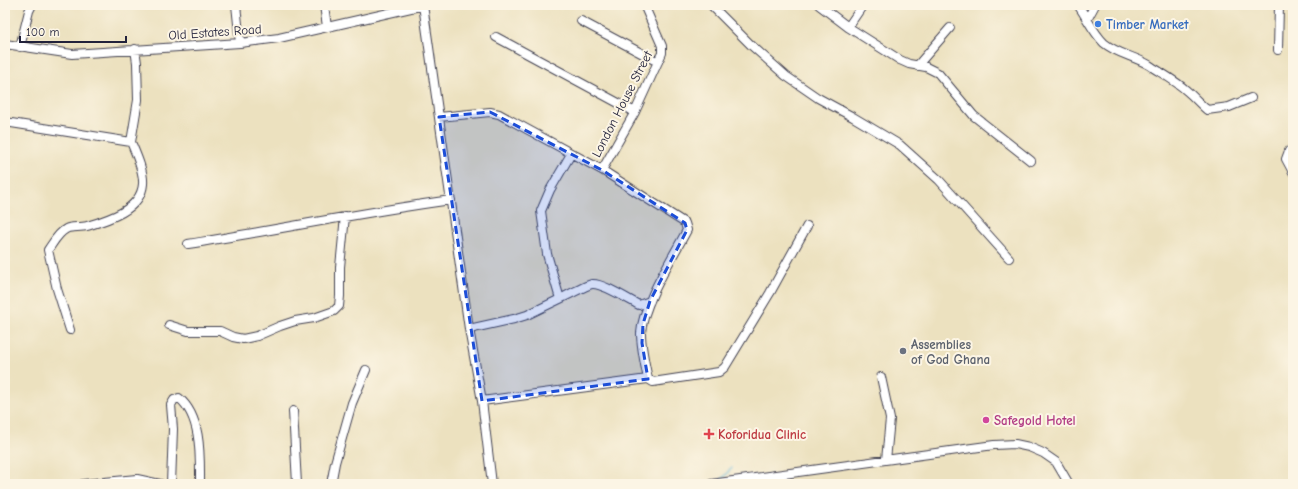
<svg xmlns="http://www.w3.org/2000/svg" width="1298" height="489" viewBox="0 0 1298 489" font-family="'Comic Neue',sans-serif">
	<rect width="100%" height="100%" fill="#fcf5e5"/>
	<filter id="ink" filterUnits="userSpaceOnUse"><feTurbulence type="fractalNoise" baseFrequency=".025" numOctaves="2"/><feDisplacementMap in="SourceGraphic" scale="8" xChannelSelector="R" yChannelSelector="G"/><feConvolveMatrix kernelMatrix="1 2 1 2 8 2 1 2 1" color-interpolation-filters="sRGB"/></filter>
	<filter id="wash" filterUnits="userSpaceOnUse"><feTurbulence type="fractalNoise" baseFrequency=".012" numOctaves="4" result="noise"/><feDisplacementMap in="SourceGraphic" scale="16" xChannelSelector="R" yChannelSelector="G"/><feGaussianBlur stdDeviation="0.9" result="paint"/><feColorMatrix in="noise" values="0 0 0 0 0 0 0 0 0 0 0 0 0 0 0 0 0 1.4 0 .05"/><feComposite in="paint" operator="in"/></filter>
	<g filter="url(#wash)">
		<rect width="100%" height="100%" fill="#ece1bf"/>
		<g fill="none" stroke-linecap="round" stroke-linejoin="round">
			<path stroke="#51b0d0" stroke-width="2" d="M722,479L732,468"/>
		</g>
	</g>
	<g filter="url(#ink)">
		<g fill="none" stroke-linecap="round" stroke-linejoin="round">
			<defs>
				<path id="minor" d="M236,5L240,43
					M324,5L327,27
					M423,5L469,329L482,401L492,484
					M711,5L751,45L786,76L818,98L853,117L900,145L939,180L1009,258
					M819,5L848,27L900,60L909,64L926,67L938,73L974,116L1031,161
					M1078,5C1087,18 1093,32 1104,43C1117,54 1134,56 1149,65C1161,73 1176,81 1187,91C1194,97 1200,104 1207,110L1229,107L1251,98
					M1088,18L1095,5
					M581,21L658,62
					M848,27L863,5
					M496,37L635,112
					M5,44L72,54L240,43L279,38L424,5
					M20,47L29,11L32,5
					M1278,50L1279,5
					M917,66L950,28
					M439,117L490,112L499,114L602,170L685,223L687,230C673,257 643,303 641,333C641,348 645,364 648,379L653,382L719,372L725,367L770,293L807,226
					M5,122L131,142L138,100L137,63L135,49
					M1293,150L1289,151L1286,159L1293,172
					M571,154L550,190L541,211L547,254L560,299C566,296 587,285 592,284C603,283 629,300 639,305L650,301
					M602,170L635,112L662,53V46L644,5
					M188,244C276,230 363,212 451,200
					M169,325L188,331H220L233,337L243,339L257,336L280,326L295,321L314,318L334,311L339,306L340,296V267L345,216
					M469,329L514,319L527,315L560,299
					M70,330L57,289L48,250C53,243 58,233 66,229C71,226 80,228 87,226C107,220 141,210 143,184C144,171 136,154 131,142
					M881,377L890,419L886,460
					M482,401L648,379
					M293,411L297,484
					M83,484L137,479L160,484
					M171,484L173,429L171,405L174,400L179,398C202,417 200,457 200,484
					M331,484L335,463L352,403L366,370
					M711,484L994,445L1015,444L1029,447L1043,453L1056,462L1069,484"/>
			</defs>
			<use href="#minor" stroke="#403f4f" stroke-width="10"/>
			<use href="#minor" stroke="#fff" stroke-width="8"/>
		</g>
	</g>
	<path fill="#1d4ed8" fill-opacity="0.2" stroke="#1d4ed8" stroke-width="3" stroke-dasharray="8 5" stroke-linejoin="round" d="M490,112L602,170L685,223L687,230L650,301L643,324L642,343L648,379L482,401L439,117Z"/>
	<circle fill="#3f7fe0" stroke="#fcf5e5" stroke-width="1.5" cx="1098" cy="24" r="4"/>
	<circle fill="#6b7280" stroke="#fcf5e5" stroke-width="1.5" cx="903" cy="351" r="4"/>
	<circle fill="#d1479c" stroke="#fcf5e5" stroke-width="1.5" cx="986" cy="420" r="4"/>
	<path fill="#e0444e" stroke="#fcf5e5" stroke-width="1.5" d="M707 428h4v4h4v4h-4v4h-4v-4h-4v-4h4z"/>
	<g text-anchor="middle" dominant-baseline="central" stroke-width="4" stroke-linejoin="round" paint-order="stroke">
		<g font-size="13" font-weight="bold" fill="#366cbe" stroke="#fcf5e5" text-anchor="start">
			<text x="1106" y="24">Timber Market</text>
		</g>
		<g font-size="13" fill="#22223b" stroke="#fcf5e5">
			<text transform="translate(215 32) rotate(-4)">Old Estates Road</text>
			<text transform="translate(622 104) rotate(-63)">London House Street</text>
		</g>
		<g font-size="13" font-weight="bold" fill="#5b616d" stroke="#fcf5e5" text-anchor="start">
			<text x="911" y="344">Assemblies<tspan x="911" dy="15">of God Ghana</tspan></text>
		</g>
		<g font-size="13" font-weight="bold" fill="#b23c85" stroke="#fcf5e5" text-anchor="start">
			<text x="994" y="420">Safegold Hotel</text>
		</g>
		<g font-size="13" font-weight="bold" fill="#be3a42" stroke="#fcf5e5" text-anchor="start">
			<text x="718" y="434">Koforidua Clinic</text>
		</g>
	</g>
	<rect width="1298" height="489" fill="none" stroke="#fcf5e5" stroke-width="20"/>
	<path d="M20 36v6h106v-6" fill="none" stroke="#22223b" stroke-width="2"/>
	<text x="26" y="36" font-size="12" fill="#22223b" stroke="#fcf5e5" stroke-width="3" paint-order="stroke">100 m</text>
</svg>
